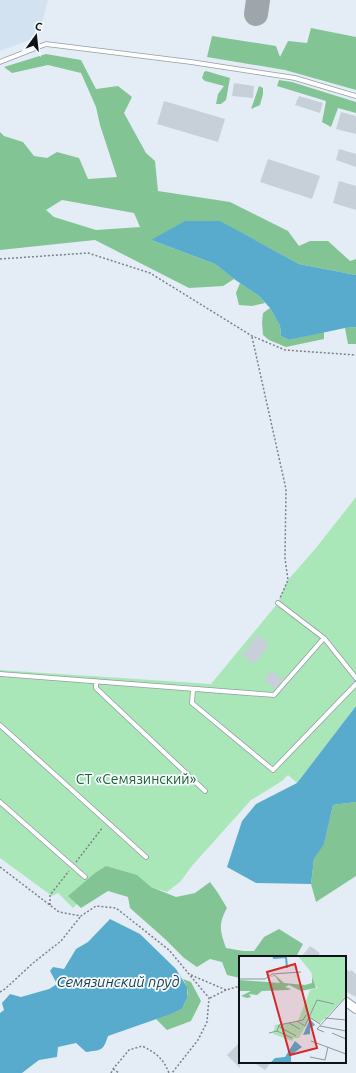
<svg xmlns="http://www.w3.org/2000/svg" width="356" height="1073" viewBox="0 0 356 1073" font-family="Ubuntu,sans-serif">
	<rect width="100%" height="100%" fill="#e4edf6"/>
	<path fill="#d3e2f1" d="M0,0H48L38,37L0,51Z"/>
	<path fill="#a9e7b9" d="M356,497V706L297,783L288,775L282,781L251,800L191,867L181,881L167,892L106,874L73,908L58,893L52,896L0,858V670L211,684L277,604L288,580L316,548Z"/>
	<path fill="#83c495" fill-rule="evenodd" d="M311,28L356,37V90L285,70L207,57L212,36L276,46L280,57L288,41L307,43Z
		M46,54L81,60L96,89L118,86L132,97L124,113L146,153L155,161L158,191L230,202L288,231L299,246L310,241H328L350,261L356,259V275L299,264L219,221L151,240L215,264L234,279L223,286L189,288L95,240L0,250V132L4,136L23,142L34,156L47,158L57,152L79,158L88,179L117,177L100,125L96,107L81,73L48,65L12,73L4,67ZM62,200L134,213L140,227L96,230L54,217L46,210Z
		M206,71L230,78L226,100L221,104H216L218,94L224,86L205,81L202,78L204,72Z
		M279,80L292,82L356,102V113L338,108L331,127L322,122L326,101L277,86Z
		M259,86L263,88V94L260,105L251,109Z
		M240,283L259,296L265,303L252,306L239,305L236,293Z
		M270,308L280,326L281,336L289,340L324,332V339L286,347L269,340L263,335L262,323L263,313Z
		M356,327V344H348L345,328Z
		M356,802V876L316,902L311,884L314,859L324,843L333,805Z
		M106,866L137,875L151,887L176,897L195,893L210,882L218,893L227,908C218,924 220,931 226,948L243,951H254L264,937L279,929L303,944L296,957H240V978L227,975L222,962L210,959L197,967L184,958L165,939L130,908L128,897L108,891L81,908L68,896L95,873Z
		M183,979L191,982L201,1001L191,1021L167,1030L156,1019L182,1009C188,997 190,991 183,979Z"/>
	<path fill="#59abcd" d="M185,221H220L299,264L356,275V327L345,328L289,340L281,336L280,326L270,308L259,296L234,279L215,264L151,240Z
		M356,706V802L333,805L324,844L314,859L311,884L256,883L227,867L242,821L256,804L297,783Z
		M110,919L140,934L176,969L187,987V998L182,1009L168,1015L108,1036C103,1051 102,1050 86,1052L76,1043L58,1047L57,1057L39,1060L22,1073H0V1013L4,1010L2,1003L10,994L21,997L49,989L57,984L50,971L53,967L64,969L76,949L88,942Z"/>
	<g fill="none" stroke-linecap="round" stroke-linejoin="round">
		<path stroke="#9ea6ac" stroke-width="24" d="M256,14L258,0"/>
	</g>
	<path fill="#c7d0d9" d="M234,83L254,86L253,98L232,96Z
		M299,96L323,103L320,113L295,105Z
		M164,101L225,119L218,142L157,124Z
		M341,112L356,116V134L336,129Z
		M339,149L356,154V167L336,160Z
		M268,159L320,176L312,199L260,182Z
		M339,181L356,186V210L333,203Z
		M257,635L269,644L255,664L242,655Z
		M271,671L283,679L275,689L264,681Z
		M310,946L320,953L317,957H301Z
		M345,968L350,972L351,970L356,974V997L345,991Z
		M240,1042V1068L227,1055Z
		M253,1062H271L265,1070Z"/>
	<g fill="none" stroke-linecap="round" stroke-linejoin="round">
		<defs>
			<path id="service" d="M0,62L46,44L191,62L295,78L356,96
				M278,603L316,632L324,638L356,678
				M0,674L274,695L324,638
				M96,681V688L205,791
				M193,689L192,703L273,770L356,684
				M0,725L146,857
				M0,802L85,877"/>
			<path id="minor" d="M345,1001L356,1009"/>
		</defs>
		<use href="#service" stroke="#949ca5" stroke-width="5.5"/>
		<use href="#minor" stroke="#949ca5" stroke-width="10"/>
		<path stroke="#7a8086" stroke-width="1.5" stroke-dasharray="2 2" stroke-linecap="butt" d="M0,259L88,253L150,273L252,336L285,350L356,355
			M252,337L286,489L285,559L288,580L280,598
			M76,862L103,827
			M0,867L59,912L81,916L96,906L116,908L169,950L209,998L207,1022L198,1040L172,1073
			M50,905V895L69,871
			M191,975L226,990L240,986
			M0,992L5,989L33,963L61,941L81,916
			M210,998L226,990
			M113,1069L119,1073
			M111,1073L113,1069L129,1050L142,1046C156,1053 163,1058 169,1073"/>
		<use href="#service" stroke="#fff" stroke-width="4"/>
		<use href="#minor" stroke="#fff" stroke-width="8"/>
	</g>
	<g text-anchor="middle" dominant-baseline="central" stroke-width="3.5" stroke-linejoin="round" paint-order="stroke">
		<g font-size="14" fill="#1d6338" stroke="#f6fafd">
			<text x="136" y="779">СТ «Семязинский»</text>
		</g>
		<g font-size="15" font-style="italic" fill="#193e4d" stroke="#f6fafd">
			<text x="118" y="981">Семязинский пруд</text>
		</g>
	</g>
	<g transform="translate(239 956)">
		<rect width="107" height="107" fill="#e4edf6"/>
		<path d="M59,0H107V41L81,67L71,62L60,82H55L53,85L34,78L36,69L59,65L71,34L79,32L76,29L72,16Z" fill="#a9e7b9"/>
		<path d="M36,19L45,27L66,29L73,27V20L77,32L62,35L50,29L46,31L52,33L49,34L23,35L18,39L10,38L12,41L8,42L2,40L12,35H0V24L41,27L36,20L30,21Z" fill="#83c495"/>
		<path d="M71,63L76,69L71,72V78L64,79ZM56,85L63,91L52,99V107H31L36,102L46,101Z" fill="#59abcd"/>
		<path fill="none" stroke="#59abcd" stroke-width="2" d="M34,0L35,2L47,1L48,12"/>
		<path fill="none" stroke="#8f969c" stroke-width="1" d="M0,23H26L33,18L62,16M70,61L81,68M86,62L107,64M58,65L66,70L78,44L95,48M50,67L61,73M39,70L57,80M81,70L107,75M38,75L53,82M85,76L78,73L107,41M30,77L38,75L40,69L64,64L67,59M93,77L107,83M72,85L107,98M71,101L86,104L89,91"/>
		<path fill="#d62828" fill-opacity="0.15" stroke="#d62828" stroke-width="2" d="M56,8L78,92L51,99L28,16Z"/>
		<rect width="107" height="107" fill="none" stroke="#101316" stroke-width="2"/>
	</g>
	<g transform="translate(36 36) rotate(15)" stroke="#f6fafd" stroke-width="3" paint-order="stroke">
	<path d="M0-3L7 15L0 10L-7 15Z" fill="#101316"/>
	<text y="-6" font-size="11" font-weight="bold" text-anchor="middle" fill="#101316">С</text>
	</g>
</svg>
